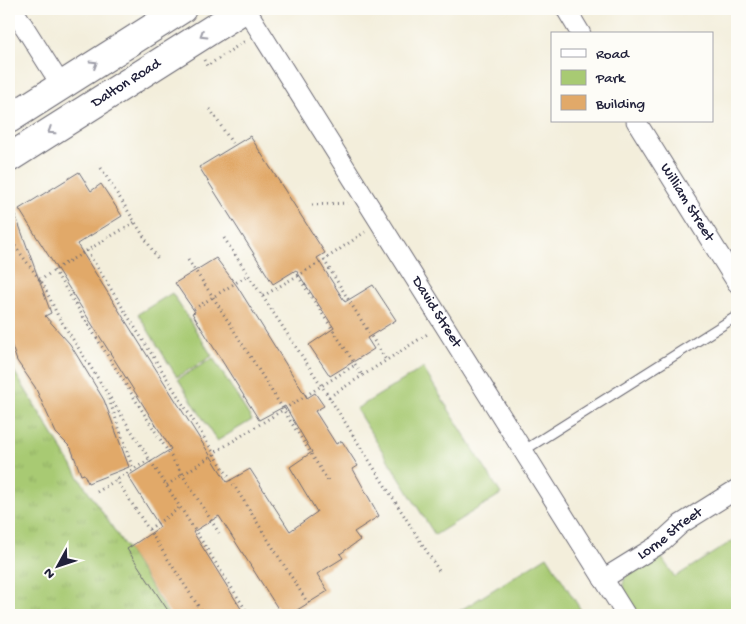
<svg xmlns="http://www.w3.org/2000/svg" width="746" height="624" viewBox="0 0 746 624" font-family="'Gochi Hand',sans-serif">
	<defs>
		<pattern id="grass-tufts" width="24" height="20" patternUnits="userSpaceOnUse" patternTransform="scale(1.25)"><rect width="24" height="20" fill="#a8ca73"/><path d="M3 7l-1-3M5 7V3M7 7l1-3M15 17l-1-3M17 17v-4M19 17l1-3" fill="none" stroke="#90ad64"/></pattern>
	</defs>
	<rect width="100%" height="100%" fill="#fdfcf7"/>
	<filter id="ink" filterUnits="userSpaceOnUse"><feTurbulence type="fractalNoise" baseFrequency=".02" numOctaves="2"/><feDisplacementMap in="SourceGraphic" scale="10" xChannelSelector="R" yChannelSelector="G"/><feConvolveMatrix kernelMatrix="1 2 1 2 8 2 1 2 1" color-interpolation-filters="sRGB"/></filter>
	<filter id="wash" filterUnits="userSpaceOnUse"><feTurbulence type="fractalNoise" baseFrequency=".0096" numOctaves="4" result="noise"/><feDisplacementMap in="SourceGraphic" scale="20" xChannelSelector="R" yChannelSelector="G"/><feGaussianBlur stdDeviation="1.12" result="paint"/><feColorMatrix in="noise" values="0 0 0 0 0 0 0 0 0 0 0 0 0 0 0 0 0 1.4 0 .05"/><feComposite in="paint" operator="in"/></filter>
	<g filter="url(#wash)">
		<rect width="100%" height="100%" fill="#f3eedb"/>
		<path fill="url(#grass-tufts)" stroke="#657657" d="M9,363L80,479L127,549L169,615H9Z"/>
		<path fill="#a8ca73" stroke="#657657" d="M172,293L212,356L177,377L138,314Z
			M213,358L252,420L217,441L178,379Z
			M423,368L501,494L435,535L356,409Z
			M737,538V615H636C611,575 625,575 659,554L675,577Z
			M547,556L584,615H453Z"/>
		<g id="blocks">
			<path fill="#e1a969" d="M250,136L325,253L317,258L345,302L373,285L396,320L367,338L374,349L330,376L309,345L334,328L296,270L273,284L199,167Z
				M79,172L91,191L101,184L122,216L77,244L227,482L250,469L290,531L317,512L290,467L312,452L285,406L259,420L192,313L195,312L175,283L216,258L237,286L307,398L315,393L324,406L315,411L336,444L342,441L358,466L353,469L379,516L354,532L360,540L340,554L343,558L317,574L328,591L289,615H282L219,516L193,532L245,615H171L127,549L160,527L128,476L171,449L19,209Z
				M10,200L51,313L45,316L70,344L104,400L129,467L88,483L84,474L81,475L71,448L56,433L35,387L17,361L9,338V201Z"/>
		</g>
	</g>
	<g filter="url(#ink)">
		<use href="#blocks" fill-opacity="0" stroke="#6b6973" stroke-width="1"/>
		<g fill="none" stroke-linecap="round" stroke-linejoin="round">
			<defs>
				<path id="service" d="M523,451L737,316"/>
				<g id="minor">
					<path d="M13,9L61,85"/>
					<path id="s1" d="M246,9L626,615"/>
					<path d="M566,9L581,34"/>
					<path id="s2" d="M636,121L737,283"/>
					<path id="s3" d="M603,579L658,545L681,524L737,489"/>
				</g>
				<g id="primary">
					<path d="M9,119L182,9"/>
					<path id="s4" d="M9,158L244,9"/>
				</g>
			</defs>
			<use href="#service" stroke="#6b6973" stroke-width="11"/>
			<use href="#minor" stroke="#6b6973" stroke-width="21"/>
			<use href="#primary" stroke="#6b6973" stroke-width="30"/>
			<path stroke="#6b6973" stroke-width="3" stroke-dasharray="1 4" stroke-linecap="butt" d="M204,60L207,66L245,41
				M210,109L232,143
				M101,168L158,259
				M312,205L347,203
				M9,238L43,284L58,316L249,615
				M224,238L329,397L441,574
				M87,251L309,605
				M188,260L213,297L328,481
				M324,260L386,360
				M54,270L219,533
				M298,276L362,375
				M40,281L54,270L135,222
				M263,296L324,260L365,232
				M194,309L248,275
				M329,397L429,333
				M109,399L133,469
				M116,479L204,615
				M167,485L214,454L217,451L355,365
				M97,492L150,459
				M149,529L181,507"/>
			<use href="#service" stroke="#fff" stroke-width="9"/>
			<use href="#minor" stroke="#fff" stroke-width="19"/>
			<use href="#primary" stroke="#fff" stroke-width="28"/>
		</g>
		<defs><path id="oneway-chevron" d="M-2-3.5L2.5 0L-2 3.5" fill="none" stroke-width="1.6" stroke-linecap="round" stroke-linejoin="round" transform="scale(1.25)"/></defs>
		<g stroke="#9c9ca7">
			<use href="#oneway-chevron" transform="translate(203 35) rotate(148)"/>
			<use href="#oneway-chevron" transform="translate(94 64) rotate(-32)"/>
			<use href="#oneway-chevron" transform="translate(51 131) rotate(147)"/>
		</g>
	</g>
	<g text-anchor="middle" dominant-baseline="central" stroke-width="4" stroke-linejoin="round" paint-order="stroke">
		<g font-size="15" fill="#22223b" stroke="#fdfcf7">
			<text stroke="none"><textPath href="#s4" startOffset="139">Dalton Road</textPath></text>
			<text stroke="none"><textPath href="#s2" startOffset="96">William Street</textPath></text>
			<text stroke="none"><textPath href="#s1" startOffset="358">David Street</textPath></text>
			<text stroke="none"><textPath href="#s3" startOffset="81">Lorne Street</textPath></text>
		</g>
	</g>
	<rect width="746" height="624" fill="none" stroke="#fdfcf7" stroke-width="30"/>
	<rect x="551" y="32" width="162" height="90" fill="#fdfcf7" stroke="#a5a5ac"/>
	<rect x="561" y="49" width="25" height="8" fill="#ffffff" stroke="#a5a5ac"/>
	<text x="596" y="58" font-size="15" fill="#22223b">Road</text>
	<rect x="561" y="70" width="25" height="15" fill="#a8ca73" stroke="#a5a5ac"/>
	<text x="596" y="82" font-size="15" fill="#22223b">Park</text>
	<rect x="561" y="95" width="25" height="15" fill="#e1a969" stroke="#a5a5ac"/>
	<text x="596" y="108" font-size="15" fill="#22223b">Building</text>
	<g transform="translate(58 566) rotate(230)" stroke="#fdfcf7" stroke-width="4" paint-order="stroke">
	<path d="M0-4L9 19L0 12L-9 19Z" fill="#22223b"/>
	<text y="-8" font-size="14" font-weight="bold" text-anchor="middle" fill="#22223b">N</text>
	</g>
</svg>
